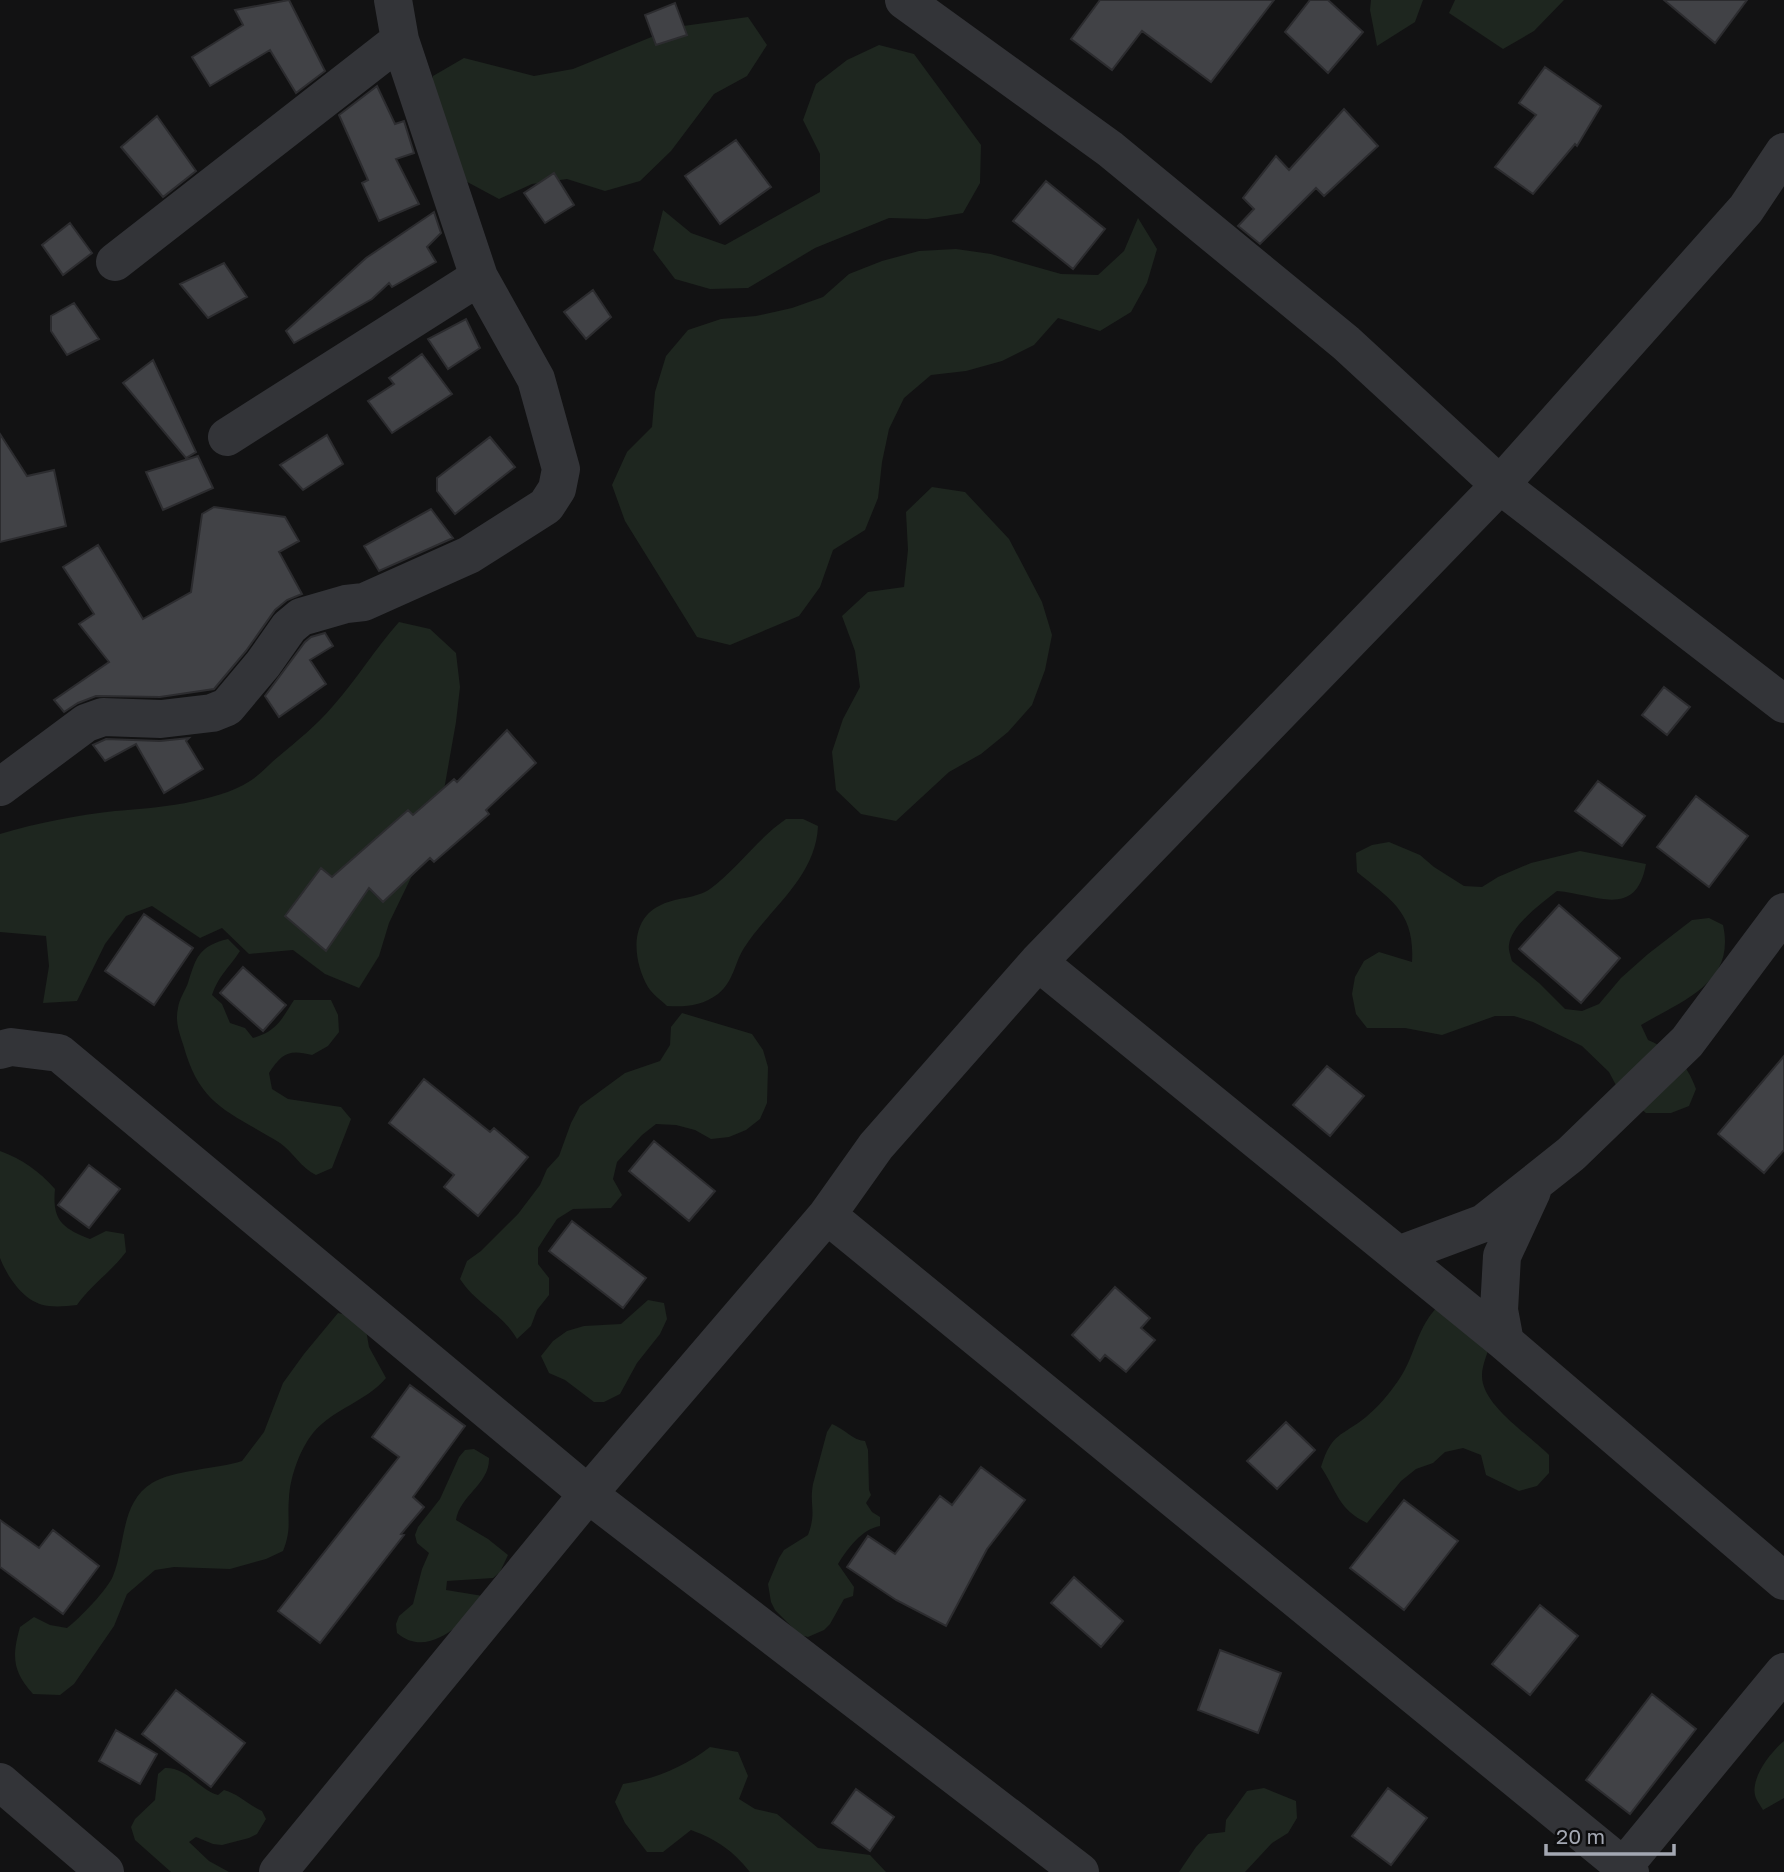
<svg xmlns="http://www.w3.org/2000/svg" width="1784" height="1872" viewBox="0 0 1784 1872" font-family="'Golos Text',sans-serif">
	<rect width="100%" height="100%" fill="#121213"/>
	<path fill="#1e261f" d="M1371,0H1423L1415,22L1377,46L1370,10Z
		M1455,0H1564L1534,31L1503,49L1449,13Z
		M748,17L767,45L747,76L714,94L671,151L640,181L605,191L567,179L532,184L499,199L458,177L427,111L433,76L464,58L534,76L573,69L676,27Z
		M879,45L914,54L981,145L980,183L963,213L927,219L889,218L815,248L748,288L710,289L675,279L653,250L663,210L691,233L725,245L820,192V154L803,120L816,84L847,60Z
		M1138,218L1157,249L1147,283L1131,312L1100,331L1058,318L1034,345L1002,361L966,371L931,375L904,398L889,429L882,462L878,498L865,530L833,550L820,587L799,616L730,645L697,637L625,521L612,485L627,452L652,427L655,392L666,356L688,330L721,319L756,316L792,308L823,297L849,274L882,261L919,251L956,249L991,254L1061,274L1098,275L1124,251Z
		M932,487L965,492L1009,539L1042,602L1052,635L1045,670L1032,705L1008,732L981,754L949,772L896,821L861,814L836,790L832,752L843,719L860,687L855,651L842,616L868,592L904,587L908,550L906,512Z
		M399,622L430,629L456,653L460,687L456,722L444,790L420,859L389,923L379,956L359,988L325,974L293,950L249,954L222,928L200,938L152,906L126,916L105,944L77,1001L43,1003L49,966L46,936L0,932V834C37,823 77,815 115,811C154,808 216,803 250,781C260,775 269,764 278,757C297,741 317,725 333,706C357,679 375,649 399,622Z
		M786,819H803L818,826C816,877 770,908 744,948C734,964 734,981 718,994C702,1006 686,1007 667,1006C661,1000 652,994 648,987C633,961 629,921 659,906C675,897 696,899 710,889C738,868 757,839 786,819Z
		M1389,842L1420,855L1434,867L1464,886L1482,887L1498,877L1531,863L1580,851L1646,864C1636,920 1596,894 1557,891C1543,902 1511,925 1509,945C1508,949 1511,957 1512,961L1539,983L1565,1009L1582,1011L1599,1004L1621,978L1648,954L1692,920L1709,918L1723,925C1736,983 1683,1000 1641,1025L1648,1040C1673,1051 1687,1063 1696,1089L1689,1106L1671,1113H1646L1618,1089L1609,1072L1582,1046L1533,1022L1514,1016H1495L1442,1035L1405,1028H1367L1356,1014L1352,994L1355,977L1364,961L1379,952L1412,962C1415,912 1391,900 1357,872L1356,853L1372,845Z
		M228,939L240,951C229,968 219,975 212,995L222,1004L230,1023L245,1028L253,1038C277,1031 281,1020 294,1000H331L338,1015L339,1032L328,1046L312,1055C289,1049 282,1053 269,1073L272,1089L288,1099L341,1107L351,1119L332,1168L316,1175C301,1168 293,1152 280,1143C229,1111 200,1107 183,1044C179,1032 175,1021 178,1008C179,999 185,991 188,983C196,957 199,946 228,939Z
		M682,1013L752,1034L763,1050L768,1067L767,1103L760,1119L746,1130L729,1137L711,1139L695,1130L676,1125L656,1124L642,1135L617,1162L613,1179L622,1195L611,1208L573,1209L557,1219L547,1234L538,1248V1264L549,1278V1295L537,1310L531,1326L517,1339C503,1314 476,1304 460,1279L467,1261L481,1251L518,1214L540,1185L547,1169L559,1156L571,1123L580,1106L625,1073L660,1061L670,1045L671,1027Z
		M0,1151C22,1159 39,1171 55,1189C52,1220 62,1228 90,1239L106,1231L124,1234L126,1252C111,1272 91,1285 77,1305C68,1306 58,1307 49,1306C25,1304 8,1278 0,1258Z
		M648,1300L664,1303L667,1319L660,1334L637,1363L620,1394L604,1402H594L565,1380L549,1373L541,1356L553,1341L567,1331L584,1326L621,1324Z
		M1442,1302L1490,1343C1488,1353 1482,1365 1482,1375C1481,1405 1530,1435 1549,1455V1473L1537,1486L1519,1491L1486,1475L1481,1455L1463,1448L1445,1452L1433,1463L1416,1469L1401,1481L1367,1523C1338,1509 1338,1493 1321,1467C1332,1432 1341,1437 1366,1417C1378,1407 1389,1394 1398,1381C1418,1352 1414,1329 1442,1302Z
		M338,1313L355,1317L366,1330L369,1347L386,1378C366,1402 334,1408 313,1433C300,1449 290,1477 289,1498C287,1520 292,1529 283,1551L266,1559L230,1569L174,1567L155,1570L127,1594L114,1626L74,1684L60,1695L33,1694C12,1671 12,1656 20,1627L34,1617L50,1625L67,1628C79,1619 108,1589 113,1576C126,1544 120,1503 152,1483C173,1470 217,1469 242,1461L264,1432L283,1383L304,1354Z
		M832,1424C845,1429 852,1440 865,1441L868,1450L869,1490L871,1495L866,1503L872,1512L880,1517V1526C862,1529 847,1549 838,1564L854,1587L853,1596L844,1599L830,1624L824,1630L808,1637L800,1635L775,1610L771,1602L768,1584L779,1558L784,1550L808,1535C817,1511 809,1506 813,1484L827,1432Z
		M474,1449L489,1458C490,1484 460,1495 456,1520L488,1539L508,1555L500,1572L493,1578L447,1581L446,1590L489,1597C465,1619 430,1661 397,1633L396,1624L399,1616L413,1604L422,1569L429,1553L417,1543L415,1535L418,1527L440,1499L459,1457L465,1450Z
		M1784,1741V1798L1763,1810C1761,1806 1756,1800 1755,1795C1751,1777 1771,1752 1784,1741Z
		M710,1747L738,1752L748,1776L739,1799L755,1809L777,1814L818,1848L870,1855L886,1872H750C733,1851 718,1840 691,1830L663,1852H647L625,1823L615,1802L623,1784C655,1779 684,1767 710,1747Z
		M165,1768C187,1767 198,1789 218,1795L224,1790C239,1794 248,1805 262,1811L266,1819L257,1834L249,1838L222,1845L213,1844L196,1837L189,1842L209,1861L229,1872H171L135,1840L131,1827L135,1819L155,1800L158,1774Z
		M1264,1788L1296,1801L1297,1818L1288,1833L1272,1843L1245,1872H1179L1196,1847L1208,1834L1225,1832L1226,1820L1247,1791Z"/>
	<path fill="#414246" stroke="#2c2c2f" stroke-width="2" d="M289,0L325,71L296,93L270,50L210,86L192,57L243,25L235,10Z
		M1100,0H1274L1211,82L1142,31L1112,70L1071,39Z
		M1310,0H1328L1363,32L1328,73L1285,32Z
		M1664,0H1747L1715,43Z
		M675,3L687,35L656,45L645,15Z
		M1545,67L1601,106L1577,146L1575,144L1533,194L1495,167L1536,115L1519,103Z
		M377,86L395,124L404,121L414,153L396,159L419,204L379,221L362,183L368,180L339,115Z
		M1344,109L1378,146L1324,196L1316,188L1260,244L1238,226L1254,209L1243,198L1276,156L1289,170Z
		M157,116L196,171L163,197L121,147Z
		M736,140L771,187L720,224L685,176Z
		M554,173L574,205L545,223L524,193Z
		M1046,181L1105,229L1073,269L1013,221Z
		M434,212L441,233L427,247L436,262L392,287L389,283L372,299L294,343L286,331L366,258Z
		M70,223L92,253L63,275L42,245Z
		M224,263L247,297L208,318L180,284Z
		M593,290L611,317L586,339L564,312Z
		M74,303L99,339L67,355L51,331V316Z
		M466,319L480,348L448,369L428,339Z
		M422,354L452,394L392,433L368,401L394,384L389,378Z
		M153,360L196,452L186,458L123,383Z
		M0,434L27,476L54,470L66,526L0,542Z
		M327,435L343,464L303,490L280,465Z
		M490,437L515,467L455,514L437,491V478Z
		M198,456L213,488L163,510L146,472Z
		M214,507L285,517L299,541L279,552L302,594L287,600L275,610L246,651L214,689L160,697L96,696L78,703L64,712L54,700L109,662L79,624L94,614L63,567L98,545L143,619L191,592L202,514Z
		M431,509L453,538L379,571L364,546Z
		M325,633L333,646L310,660L326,684L279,717L265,696L305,642L311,637Z
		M1664,687L1690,707L1667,735L1642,715Z
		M507,730L536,763L486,810L489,814L434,862L430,858L383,902L369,888L326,951L285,916L321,868L332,877L408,810L413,815L454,779L457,782Z
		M189,738L186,741L203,769L164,793L136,744L105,761L93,745L106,739L160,741Z
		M1598,781L1645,816L1622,846L1575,811Z
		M1696,796L1748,836L1709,887L1657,847Z
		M1559,905L1620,958L1581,1003L1519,949Z
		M144,914L193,948L154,1005L105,971Z
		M243,967L286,1005L263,1031L220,993Z
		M1784,1056V1150L1764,1173L1718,1134Z
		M1327,1066L1364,1096L1330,1136L1293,1105Z
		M424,1079L490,1132L494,1128L528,1157L478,1216L444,1187L454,1175L389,1123Z
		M654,1141L715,1191L689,1221L629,1171Z
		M89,1165L120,1189L89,1228L58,1205Z
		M572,1221L646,1278L623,1308L549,1251Z
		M1115,1287L1150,1318L1141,1328L1155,1340L1126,1372L1105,1355L1100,1361L1072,1335Z
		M410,1385L465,1426L413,1497L424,1507L401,1534L404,1535L320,1643L278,1611L399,1457L372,1437Z
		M1286,1422L1315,1450L1277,1489L1247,1461Z
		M981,1467L1025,1500L987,1549L946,1626L896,1600L847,1567L868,1536L895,1554L940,1496L952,1505Z
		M1404,1500L1458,1541L1404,1610L1350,1568Z
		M0,1520L39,1548L53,1530L99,1566L63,1614L0,1567Z
		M1074,1577L1123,1621L1101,1647L1051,1603Z
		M1540,1605L1578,1636L1530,1695L1492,1664Z
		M1220,1650L1281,1673L1258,1733L1198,1710Z
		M176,1690L245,1743L211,1787L142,1734Z
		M1652,1694L1696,1729L1630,1814L1586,1780Z
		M116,1730L157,1754L140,1784L99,1761Z
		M1388,1788L1427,1818L1391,1865L1352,1836Z
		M856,1789L894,1817L870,1851L832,1823Z"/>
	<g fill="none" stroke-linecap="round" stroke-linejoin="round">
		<path stroke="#333438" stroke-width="38" d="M904,0L1110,149L1346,343L1500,485L1784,704
			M115,262L400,40
			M227,437L479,277
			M0,787L86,723L103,717L161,719L212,713L227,707L263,664L289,627L301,617L346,604L364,602L469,555L546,506L557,489L561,469L536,379L479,277L400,40L393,0
			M1038,962L1505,1342L1784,1581
			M0,1050L11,1047L59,1053L588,1494L1080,1872
			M827,1215L1630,1872
			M1398,1255L1484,1223L1571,1154L1687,1042L1784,912
			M1505,1342L1499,1310L1502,1256L1532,1191
			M0,1782L105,1872
			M278,1872L588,1494L827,1215L876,1146L1038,962L1500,485L1746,209L1784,152
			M1619,1872L1784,1672"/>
	</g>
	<path d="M1546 1844v10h128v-10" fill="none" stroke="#a4a8b3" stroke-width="3.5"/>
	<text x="1556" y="1844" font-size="21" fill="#a4a8b3" stroke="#0d0d0e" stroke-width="5" paint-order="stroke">20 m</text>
</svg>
